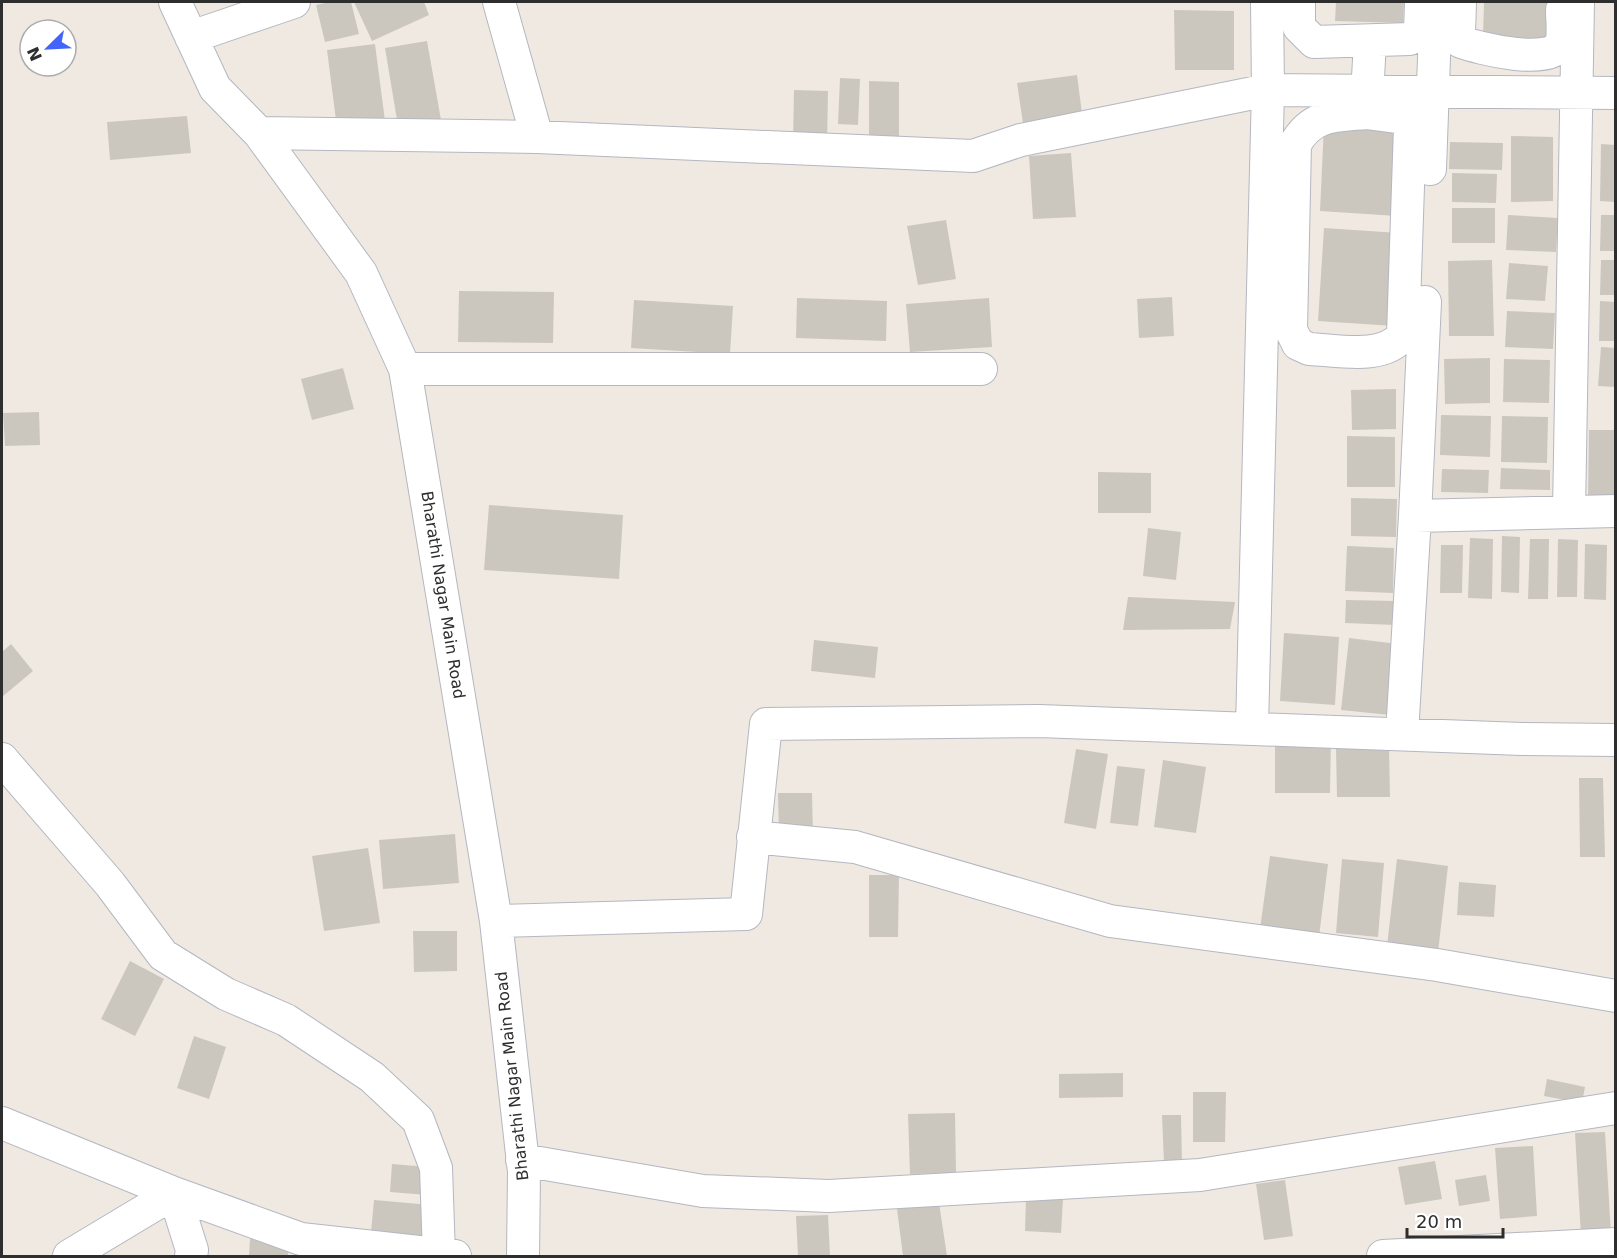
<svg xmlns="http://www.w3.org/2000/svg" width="1617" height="1258" viewBox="0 0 1617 1258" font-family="'DejaVu Sans',sans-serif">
	<rect width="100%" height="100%" fill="#efe9e1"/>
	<path fill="#cbc7bf" d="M330,2H351L359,34L325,42L316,5Z
		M354,2H424L429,15L372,41Z
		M1336,2H1404L1403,23L1335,21Z
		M1484,2H1554L1553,39L1483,37Z
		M1174,10L1234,11V70H1175Z
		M427,41L441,120L398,126L385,48Z
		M375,44L385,121L337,128L327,50Z
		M1077,75L1083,121L1024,130L1017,83Z
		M840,78L860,79L858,125L838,124Z
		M869,81L899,82V146H869Z
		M794,90L828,91L827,146L793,144Z
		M187,116L191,153L110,160L107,122Z
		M1324,125L1400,129L1397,216L1320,211Z
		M1511,136L1553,137V201L1511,202Z
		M1450,142L1503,143L1502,170L1449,169Z
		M1601,144L1616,145V202L1600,201Z
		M1071,153L1076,217L1033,219L1029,156Z
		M1452,173L1497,174L1496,203L1452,202Z
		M1452,208H1495V243H1452Z
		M1508,215L1558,218L1556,252L1506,250Z
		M1601,215H1616V251H1600Z
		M946,220L956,279L918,285L907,226Z
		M1324,228L1399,233L1394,326L1318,321Z
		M1492,260L1494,336H1449L1448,261Z
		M1601,260H1616V295H1600Z
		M1509,263L1548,266L1545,301L1506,299Z
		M459,291L554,292L553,343L458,342Z
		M1172,297L1174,336L1139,338L1137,299Z
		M797,298L887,301L886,341L796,338Z
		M989,298L992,347L910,352L906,304Z
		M634,300L733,306L730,354L631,348Z
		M1600,301L1616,302V341H1599Z
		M1507,311L1555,313L1553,349L1505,347Z
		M1601,347L1616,348V387L1598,386Z
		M1490,358V403L1445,404L1444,359Z
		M1504,359L1550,360L1549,403L1503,402Z
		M343,368L354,409L312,420L301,379Z
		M1396,389V429L1352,430L1351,390Z
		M39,412L40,445L5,446L3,413Z
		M1441,415L1491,416L1490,457L1440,455Z
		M1502,416L1548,417L1547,463L1501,462Z
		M1589,430H1616V500H1588Z
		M1347,436L1395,437V487H1347Z
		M1501,468L1550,470V490L1500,489Z
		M1442,469L1489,470L1488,493L1441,492Z
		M1098,472L1151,473V513H1098Z
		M1351,498L1397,499L1396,537L1351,536Z
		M489,505L623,515L619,579L484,570Z
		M1148,528L1181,532L1176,580L1143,576Z
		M1502,536L1520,537L1519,593L1501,592Z
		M1470,538L1493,539L1492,599L1468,598Z
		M1530,539H1549L1548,599H1528Z
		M1558,539L1578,540L1577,597H1557Z
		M1585,544L1607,545L1606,600L1584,599Z
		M1441,545H1463L1462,593H1440Z
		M1347,546L1394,548L1393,593L1345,591Z
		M1128,597L1235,602L1230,629L1123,630Z
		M1346,600L1395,601V625L1345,623Z
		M1284,633L1339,637L1335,705L1280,701Z
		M1349,638L1398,644L1390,715L1341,710Z
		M814,640L878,647L875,678L811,671Z
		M11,644L33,671L2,697V652Z
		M1275,740H1331L1330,793H1275Z
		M1336,748H1389L1390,797H1337Z
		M1076,749L1108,754L1096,829L1064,823Z
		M1163,760L1206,767L1196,833L1154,827Z
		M1117,766L1145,769L1138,826L1110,823Z
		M1579,778H1603L1605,857H1580Z
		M778,793H812L813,836L779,837Z
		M455,834L459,883L383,889L379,840Z
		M368,848L380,923L324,931L312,856Z
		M1270,856L1328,864L1319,937L1260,929Z
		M1342,859L1384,863L1378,937L1336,933Z
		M1397,859L1448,866L1438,952L1387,946Z
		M869,875H899L898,937H869Z
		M1459,882L1496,885L1494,917L1457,915Z
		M413,931H457V971L414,972Z
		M130,961L164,979L135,1036L101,1019Z
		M194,1036L226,1047L209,1099L177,1088Z
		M1123,1073V1097L1059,1098V1074Z
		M1547,1079L1585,1087L1582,1103L1544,1096Z
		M1193,1092H1226L1225,1142H1193Z
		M955,1113L956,1173L910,1174L908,1114Z
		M1162,1115H1181L1182,1163H1164Z
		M1605,1132L1611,1235L1581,1236L1575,1133Z
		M1533,1146L1537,1216L1500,1219L1495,1148Z
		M1435,1161L1442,1199L1405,1205L1398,1167Z
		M392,1164L429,1167L427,1195L390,1192Z
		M1486,1175L1490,1201L1459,1206L1455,1180Z
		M1285,1180L1293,1236L1264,1240L1256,1184Z
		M1026,1198L1063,1200L1061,1233L1025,1231Z
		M374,1200L431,1205L427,1248L370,1243Z
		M939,1203L947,1256H903L897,1209Z
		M828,1215L830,1256H798L796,1216Z
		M250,1239L289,1240L288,1256H249Z"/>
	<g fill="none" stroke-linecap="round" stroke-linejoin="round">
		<defs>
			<path id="street" d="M175,2L215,88L259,133L361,273L405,369L496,921L524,1172L523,1256
				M499,2L537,137
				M1299,2V27L1314,42L1410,39L1420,32L1421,2
				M1460,2L1459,34L1461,42C1478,48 1552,67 1561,43C1564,35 1562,20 1562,10
				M191,37L294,2
				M1366,113L1404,118L1410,127L1403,335C1383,361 1338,350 1309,349L1298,344L1291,330L1295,144C1312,114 1334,116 1366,113L1370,42
				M259,133L537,137L973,156L1021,140L1268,90L1616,93
				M1430,169L1436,2
				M1425,302L1415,516L1616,511
				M405,369H981
				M1569,511L1578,2
				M1252,728L1268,90L1267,2
				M1402,734L1415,516
				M2,759L110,884L163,955L226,994L286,1020L372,1077L418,1120L436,1168L439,1255
				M753,837L855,847L1110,921L1437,965L1616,996
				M496,921L746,914L766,724L1039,721L1522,739L1616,740
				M2,1123L174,1193L301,1239L455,1256
				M522,1160L703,1191L829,1196L1200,1175L1616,1108
				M69,1256L174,1193L192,1250L191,1256
				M1383,1256L1616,1244"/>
		</defs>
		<use href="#street" stroke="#b4b7c1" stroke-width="34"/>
		<use href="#street" stroke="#fff" stroke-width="32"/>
	</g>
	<g text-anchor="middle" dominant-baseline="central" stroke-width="4.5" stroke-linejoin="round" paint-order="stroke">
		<g font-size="16" fill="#2e2e2e" stroke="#fff">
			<text transform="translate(443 595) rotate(81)">Bharathi Nagar Main Road</text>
			<text transform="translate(512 1076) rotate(-96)">Bharathi Nagar Main Road</text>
		</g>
	</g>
	<rect width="1617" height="1258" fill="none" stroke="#2e2e2e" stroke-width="6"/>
	<g transform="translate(48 48) rotate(246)"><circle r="28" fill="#ffffff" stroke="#ababab" stroke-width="1.5"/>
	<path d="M0-4.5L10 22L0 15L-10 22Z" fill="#4264fb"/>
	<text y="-9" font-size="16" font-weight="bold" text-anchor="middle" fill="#2e2e2e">N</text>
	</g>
	<path d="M1407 1228v9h96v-9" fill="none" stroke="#2e2e2e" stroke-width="3"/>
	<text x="1416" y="1228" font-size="18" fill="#2e2e2e" stroke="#ffffff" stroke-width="4.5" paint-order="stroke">20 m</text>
</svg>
